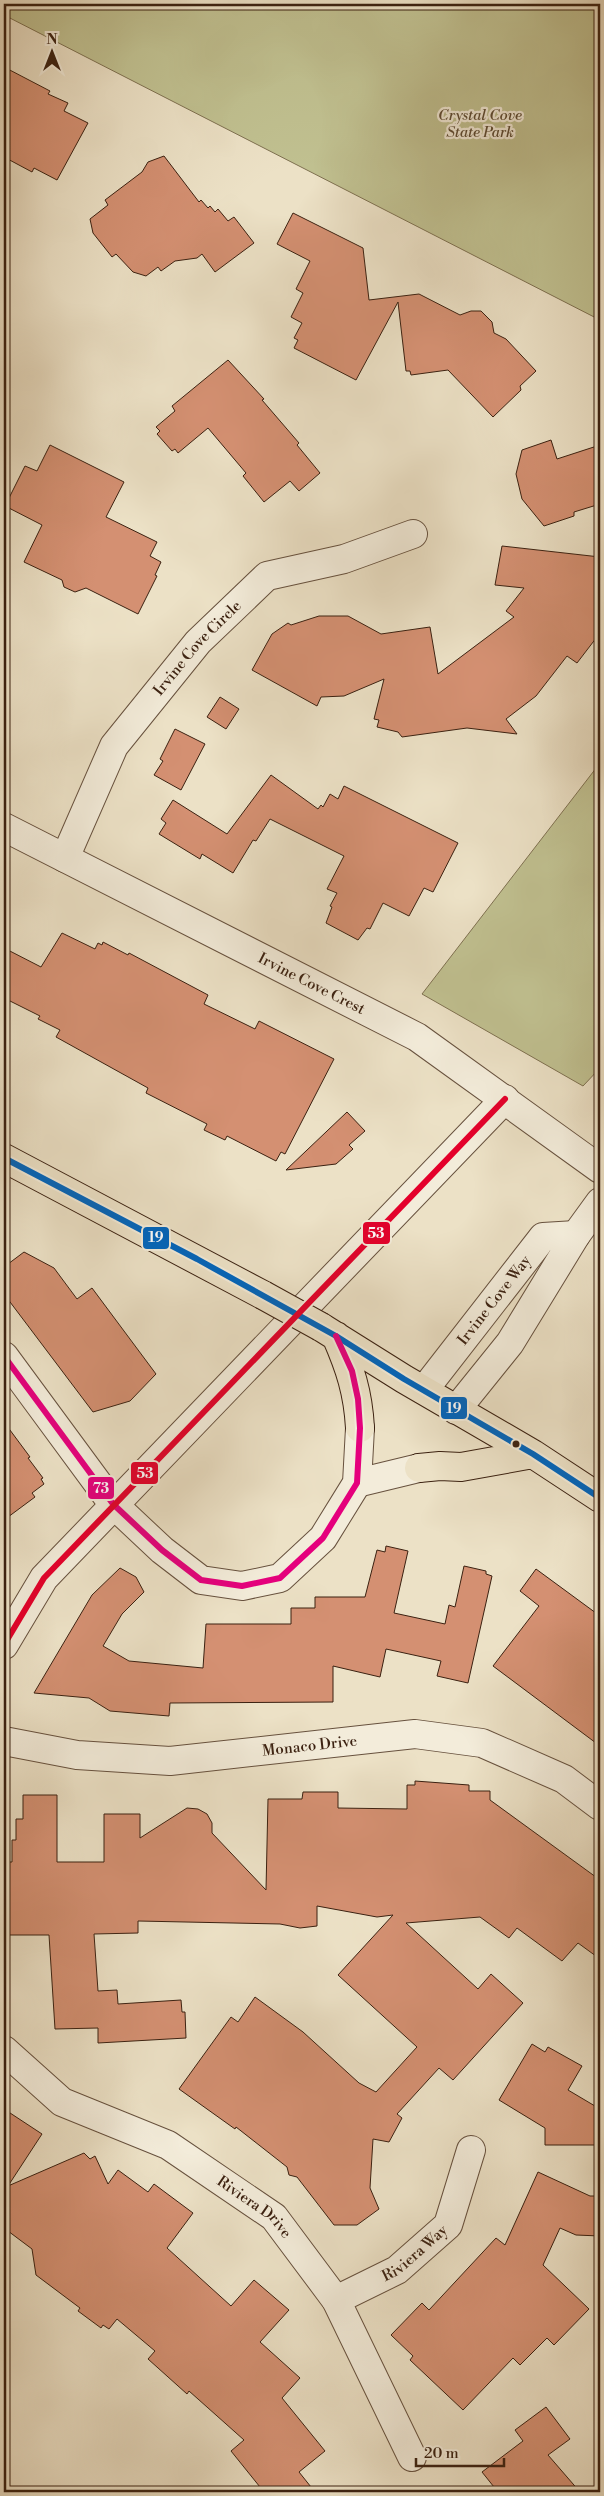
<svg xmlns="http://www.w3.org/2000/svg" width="604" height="2496" viewBox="0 0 604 2496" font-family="'Libre Bodoni',serif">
	<rect width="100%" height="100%" fill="#ece1c6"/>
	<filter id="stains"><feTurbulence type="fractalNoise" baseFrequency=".004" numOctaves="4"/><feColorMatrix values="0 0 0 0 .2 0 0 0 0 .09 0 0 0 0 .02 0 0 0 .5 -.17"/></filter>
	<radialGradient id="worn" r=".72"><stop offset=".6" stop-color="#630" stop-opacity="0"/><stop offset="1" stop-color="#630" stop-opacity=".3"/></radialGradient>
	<path fill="#c0c090" stroke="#7e7050" d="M4,4H600V320L4,15Z
		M600,763V1068L583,1086L422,994Z"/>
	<path fill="#d49072" stroke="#3b2111" d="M4,67L50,91L48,94L68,103L64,111L88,123L57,180L34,168L32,172L4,157Z
		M164,156L199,202L201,200L208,208L210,206L215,212L218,209L228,221L234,217L254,243L215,272L202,254L197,258L175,261L161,271L158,267L146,276L133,272L116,254L112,257L93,233L90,219L108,205L105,200L142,172L148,162Z
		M293,213L363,248L369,300L419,294L460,315L471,311H481L492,322L494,333L506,339L536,371L520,386L521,390L493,417L448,370L411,375L410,371H406L398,302L356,380L294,348L298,340L294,338L302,323L291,317L303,293L296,289L310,261L277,244Z
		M228,360L264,399L262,400L299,443L297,445L320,473L299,491L290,481L264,502L243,476L246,473L208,428L178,453L175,449L172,451L157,434L160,431L156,427L175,411L172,406Z
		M551,440L557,459L600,445V504L574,512V516L544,526L522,499L516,474L522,450Z
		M50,445L124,482L106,517L157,542L150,556L161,562L155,575L157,576L138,614L86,588L75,592L64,587L62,580L24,562L42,525L5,506L25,466L37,471Z
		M502,546L600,557V633L577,663L567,656L536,696L506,719L517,734L467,728L402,737L398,732L377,727L379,720L374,719L384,679L344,696L321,697L317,706L252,670L272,634L288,623L291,625L319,616H348L381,634L430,627L438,674L514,617L506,611L524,588L495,585Z
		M220,697L239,709L226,729L207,717Z
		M175,729L205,744L181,790L154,775L163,761L160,759Z
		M271,775L318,809L321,805L323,807L330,794L338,799L344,786L458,843L433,892L424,888L409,916L383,903L370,929L367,928L358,940L326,923L332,907L330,906L337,893L327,889L344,856L270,819L256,841L253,840L233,873L202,854L200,859L159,834L166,823L161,819L173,800L227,834Z
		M62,933L95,949L98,943L102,945L103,942L128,955L129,953L208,995L204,1004L255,1029L259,1021L334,1059L285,1154L281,1152L276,1161L227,1136L225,1140L204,1130L207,1124L146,1093L148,1088L56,1037L60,1030L38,1019L40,1016L4,998V948L41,967Z
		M347,1112L365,1131L349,1145L353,1149L336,1164L286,1170Z
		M24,1252L54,1268L77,1299L92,1288L156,1374L130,1401L93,1412L4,1294V1267Z
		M4,1422L30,1457L28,1458L43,1478L41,1479L44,1484L32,1493L35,1497L4,1520Z
		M386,1546L408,1551L394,1613L445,1624L449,1605L455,1607L464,1566L486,1571V1574L492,1576L468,1683L437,1676L441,1661L386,1649L380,1677L333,1666V1702L170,1703L169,1716L110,1711L89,1698L34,1693L92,1595L120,1568L136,1577L144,1592L122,1614L103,1646L129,1661L203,1668L206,1624H291V1608H315V1597H365L377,1550L385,1552Z
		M536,1569L600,1616V1746L493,1666L539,1606L520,1591Z
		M415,1781L469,1785V1791H490V1800L600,1880V1959L578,1943L562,1961L517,1928L509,1938L480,1917L406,1923L478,1989L491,1974L523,2003L453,2080L439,2068L397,2114L402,2118L389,2142L373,2139L370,2188L379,2209L357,2225H334L297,2177L289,2175L287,2167L236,2127L235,2129L179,2089L231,2017L238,2022L255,1997L303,2032L359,2083L376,2092L417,2047L338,1975L393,1915L377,1917L317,1906V1926L300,1928L280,1924L138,1921V1933L94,1934L98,1991L117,1990L118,2004L181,2000L182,2012H185L186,2038L98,2043V2028L55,2029L49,1935H8V1862H12V1840H16V1819H23V1795H57V1862H104V1814H140V1838L187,1808L198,1809L207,1814L212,1823V1833L266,1890L268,1799H302L303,1792H338V1808L407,1809V1785H415Z
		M532,2044L545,2052L548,2047L582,2066L568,2090L600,2109V2145H545V2128L499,2100Z
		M4,2109L42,2134L8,2186L84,2153L90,2159L95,2156L108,2184L118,2170L148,2192L154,2184L193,2213L167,2248L231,2306L254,2280L289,2310L260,2342L300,2378L282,2398L325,2451L299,2472L315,2492H264L231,2451L244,2440L189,2391L187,2394L148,2359L155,2351L117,2319L109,2329L103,2325L101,2328L78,2311L80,2308L36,2275L32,2249L4,2228Z
		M538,2172L590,2196H600V2236L576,2235L560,2228L543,2265L589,2309L554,2345L547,2338L520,2365L513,2358L463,2410L410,2360L413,2356L391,2335L422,2303L429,2310L496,2238L505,2245Z
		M546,2407L570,2439L548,2455L580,2492H498L482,2472L523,2441L515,2430Z"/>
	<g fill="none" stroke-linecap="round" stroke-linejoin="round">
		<defs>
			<g id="minor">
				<path id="s1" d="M4,827L417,1037L600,1169"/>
				<path id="s2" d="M65,858L114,746L198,642L267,576L344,559L413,534"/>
				<path d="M4,1356L113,1504L162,1550L201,1580L242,1586L280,1578L323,1538L357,1483L360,1428"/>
				<path id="s3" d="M424,1390L543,1237L576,1235"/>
				<path d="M456,1410L510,1343L576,1235L600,1202"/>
				<path d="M357,1483L419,1468"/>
				<path d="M4,1645L44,1578L505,1099"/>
				<path id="s4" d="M4,1741L77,1755L170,1761L415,1734L482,1743L564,1779L600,1806"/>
				<path id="s5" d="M4,2050L62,2102L168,2145L274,2217L336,2300L412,2457"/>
				<path id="s6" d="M336,2300L397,2270L448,2225L471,2150"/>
			</g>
			<path id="highway" d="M4,1158L263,1295
				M321,1327L404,1379L533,1454L600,1498
				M336,1336C350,1368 358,1392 360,1428
				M419,1468L440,1466L461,1467L533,1454"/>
		</defs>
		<use href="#minor" stroke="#67513e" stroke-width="30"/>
		<use href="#highway" stroke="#3b2111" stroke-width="30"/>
		<use href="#minor" stroke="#f3ecda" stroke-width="28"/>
		<use href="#highway" stroke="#ece1c6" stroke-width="28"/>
		<defs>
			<path id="highway-bridge" d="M263,1295L321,1327"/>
		</defs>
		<use href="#highway-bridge" stroke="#3b2111" stroke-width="30" stroke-linecap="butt"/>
		<use href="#highway-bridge" stroke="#ece1c6" stroke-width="28"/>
		<defs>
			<path id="bus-1" d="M4,1158L197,1259L336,1336L404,1379L533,1454L600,1498"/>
			<path id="bus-2" d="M4,1356L113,1504L162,1550L201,1580L242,1586L280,1578L323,1538L357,1483L360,1428L358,1399L352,1371L336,1336"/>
			<path id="bus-3" d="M4,1645L44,1578L505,1099"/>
		</defs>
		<use href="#bus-1" stroke="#f3ecda" stroke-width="10"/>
		<use href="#bus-2" stroke="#f3ecda" stroke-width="10"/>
		<use href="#bus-3" stroke="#f3ecda" stroke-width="10"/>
		<use href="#bus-1" stroke="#0065bd" stroke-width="6"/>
		<use href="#bus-2" stroke="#e5007d" stroke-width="6"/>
		<use href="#bus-3" stroke="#e4002b" stroke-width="6"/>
	</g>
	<circle fill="#3b2111" stroke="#f3ecda" stroke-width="2" cx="516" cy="1444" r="4.5"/>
	<g text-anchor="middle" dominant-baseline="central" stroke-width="4.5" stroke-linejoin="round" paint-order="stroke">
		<g font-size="15" font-style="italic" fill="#5c4931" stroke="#f3ecda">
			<text x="480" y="115">Crystal Cove<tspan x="480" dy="17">State Park</tspan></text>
		</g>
		<g font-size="15" fill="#3b2111" stroke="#f3ecda">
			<text stroke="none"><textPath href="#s2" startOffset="251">Irvine Cove Circle</textPath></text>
			<text stroke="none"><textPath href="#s1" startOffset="345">Irvine Cove Crest</textPath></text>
			<text stroke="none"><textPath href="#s3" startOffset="114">Irvine Cove Way</textPath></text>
			<text stroke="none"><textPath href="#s4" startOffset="308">Monaco Drive</textPath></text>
			<text stroke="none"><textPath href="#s5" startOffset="299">Riviera Drive</textPath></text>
			<text stroke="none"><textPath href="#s6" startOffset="92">Riviera Way</textPath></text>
		</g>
	</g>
	<g stroke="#f3ecda" stroke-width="2">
		<rect x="362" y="1221" width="29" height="24" rx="5" fill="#e4002b"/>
		<rect x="142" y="1226" width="28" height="24" rx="5" fill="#0065bd"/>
		<rect x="440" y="1396" width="28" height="24" rx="5" fill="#0065bd"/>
		<rect x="130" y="1461" width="29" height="24" rx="5" fill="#e4002b"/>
		<rect x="87" y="1476" width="28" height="24" rx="5" fill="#e5007d"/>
	</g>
	<g font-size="14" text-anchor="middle" font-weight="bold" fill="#fff">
		<text x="376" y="1238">53</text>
		<text x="156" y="1242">19</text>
		<text x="454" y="1413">19</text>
		<text x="145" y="1478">53</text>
		<text x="101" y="1493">73</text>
	</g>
	<rect width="604" height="2496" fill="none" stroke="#ece1c6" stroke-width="20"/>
	<rect x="5" y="5" width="594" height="2486" fill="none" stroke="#3b2111" stroke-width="2.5"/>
	<rect x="10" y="10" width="584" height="2476" fill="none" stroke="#3b2111"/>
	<g transform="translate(52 52)" stroke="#f3ecda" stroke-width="4" paint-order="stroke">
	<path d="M0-4L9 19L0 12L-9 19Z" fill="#3b2111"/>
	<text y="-8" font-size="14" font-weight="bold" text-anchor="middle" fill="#3b2111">N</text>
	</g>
	<path d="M416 2458v8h88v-8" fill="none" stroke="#3b2111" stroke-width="2.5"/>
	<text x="424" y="2458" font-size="15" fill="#3b2111" stroke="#f3ecda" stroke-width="4" paint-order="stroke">20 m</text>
	<rect width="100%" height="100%" filter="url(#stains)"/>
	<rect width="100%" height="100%" fill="url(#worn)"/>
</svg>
